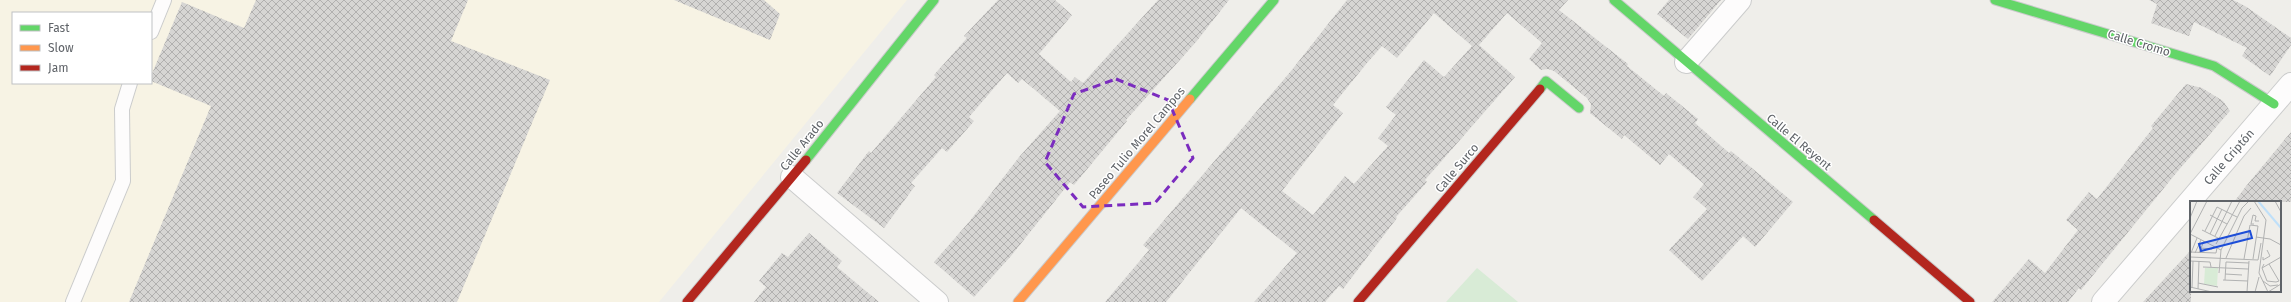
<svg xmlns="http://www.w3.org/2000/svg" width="2291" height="302" viewBox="0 0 2291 302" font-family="'Fira Sans',sans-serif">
	<defs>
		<pattern id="building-cross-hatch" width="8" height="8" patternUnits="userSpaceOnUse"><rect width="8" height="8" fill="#d6d5d3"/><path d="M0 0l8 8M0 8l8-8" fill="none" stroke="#b1b0af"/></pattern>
	</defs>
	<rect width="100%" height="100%" fill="#efeeea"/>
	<path fill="#f7f3e4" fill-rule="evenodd" d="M0,0H907L659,302H0ZM13,13H151V83H13Z"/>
	<path fill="#d8ebd6" d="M1477,268L1518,302H1446Z"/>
	<path fill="url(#building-cross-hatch)" fill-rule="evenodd" d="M256,0H468L451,41L550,80L457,302H129L211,106L151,81V76L182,2L244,28Z
		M674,0H764L780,14L770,40Z
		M998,0H1055L1072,15L1039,54L1071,82L1075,77L1083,83L1158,0H1229L1196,42L1126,120L1127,121L1074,185L1070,182L1011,256L974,297L934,262L969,222L1020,156L1060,111L1022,79L1018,83L1007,73L969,117L974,121L947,152L942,148L911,183L915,186L884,228L837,193L869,151L871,153L936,77L934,75L967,38L964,36Z
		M1347,0H1568L1559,10L1628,64L1627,66L1664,96L1666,93L1698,119L1695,123L1729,153L1731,151L1793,202L1755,247L1743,236L1702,281L1669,250L1707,209L1693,197L1704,184L1669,154L1660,165L1624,135L1622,139L1590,113L1591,104L1587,98L1554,71L1548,69L1541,70L1529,59L1542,43L1507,13L1479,45L1515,77L1425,180L1427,182L1396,217L1397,218L1343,289L1339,286L1325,302H1254L1297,253L1241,208L1166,302H1105L1149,250L1143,245L1291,71ZM1434,13L1472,46L1444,77L1424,60L1386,107L1396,115L1378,138L1388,146L1354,184L1345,176L1313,215L1282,191L1343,113L1333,105L1367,63L1382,46L1397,58Z
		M1669,0H1721L1688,39L1657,14Z
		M2149,0H2233L2245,6L2291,38V45L2270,76L2242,56L2247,48L2194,22L2189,36L2151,23L2157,4Z
		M2186,84L2202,88L2223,101L2230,111L2177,172L2081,290L2079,288L2068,302H1992L2029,259L2045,273L2078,230L2066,220L2089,192L2097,199L2153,128L2151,126Z
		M2291,132V202H2234L2247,185Z
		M809,233L842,261L837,267L879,302H754L766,287L759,281L782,253L788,257Z
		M2191,250V302H2143Z"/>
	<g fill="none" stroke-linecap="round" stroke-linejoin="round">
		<defs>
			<path id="lane" d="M151,32L164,0
				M73,302L123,181L122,109L130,83"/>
			<path id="street" d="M1686,62L1740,0
				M792,177L937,302
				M2103,302L2291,84"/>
			<path id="fast" d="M1614,0L1874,220
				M1995,0L2214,66L2274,104
				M1540,89L1546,81L1579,108
				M1190,99L1274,0
				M806,160L934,0"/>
			<path id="slow" d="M1018,302L1190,99"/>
			<path id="jam" d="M1874,220L1970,302
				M687,302L806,160
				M1358,302L1540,89"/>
		</defs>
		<use href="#lane" stroke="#cbcccc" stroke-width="16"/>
		<use href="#street" stroke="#cbcccc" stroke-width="24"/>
		<use href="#fast" stroke="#cacacb" stroke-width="11"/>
		<use href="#slow" stroke="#cacacb" stroke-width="11"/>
		<use href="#jam" stroke="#cacacb" stroke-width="11"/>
		<use href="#lane" stroke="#fdfcfc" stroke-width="14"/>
		<use href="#street" stroke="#fdfcfc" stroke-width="22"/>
		<use href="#fast" stroke="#63d668" stroke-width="9"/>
		<use href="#slow" stroke="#ff974d" stroke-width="9"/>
		<use href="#jam" stroke="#b3261e" stroke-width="9"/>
	</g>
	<path fill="none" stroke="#7b2cbf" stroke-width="3" stroke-dasharray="8 5" stroke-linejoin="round" d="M1116,79L1168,100L1193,158L1155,203L1083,207L1045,162L1074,94Z"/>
	<g text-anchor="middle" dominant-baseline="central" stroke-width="3" stroke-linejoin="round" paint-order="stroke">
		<g font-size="12" fill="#5f6368" stroke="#fff">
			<text transform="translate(2139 43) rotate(17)">Calle Cromo</text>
			<text transform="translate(1799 142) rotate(40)">Calle El Reyent</text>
			<text transform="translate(1137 143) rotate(-50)">Paseo Tulio Morel Campos</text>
			<text transform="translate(802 145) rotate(-51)">Calle Arado</text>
			<text transform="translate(2229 157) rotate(-49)">Calle Criptón</text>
			<text transform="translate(1457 168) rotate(-50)">Calle Surco</text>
		</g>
	</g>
	<g transform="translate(2190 201)">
		<rect width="91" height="91" fill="#efeeea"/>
		<path d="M15,67H28L27,85L14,83Z" fill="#d8ebd6"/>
		<path fill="none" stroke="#bfe0f9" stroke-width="2" d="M68,0L91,27"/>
		<path fill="none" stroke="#b1b2b2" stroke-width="1" d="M64,0L76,19L69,72L78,91M85,0L91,11M20,14L37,23M0,17L7,0M64,23H61L63,14L66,15L65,20H69M12,29L30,38M15,30L27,6L47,16M0,33L17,0M0,33L31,49M20,33L32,8M25,35L42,0M66,36L80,38L91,44M26,43L50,0M10,47L22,48L24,45M0,51L26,52L27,47M1,52L7,37M5,52L11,39M9,52L14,40M0,56L68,59L71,42M73,56V59L80,55L77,49M36,57L54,15L61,7M54,58L60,24L68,25L63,58M0,60L20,61L21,66M36,61L59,62M74,63L72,67L91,56M13,66L58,68M72,67L77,80L86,81L89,80L79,63M29,72L31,49L52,7L59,0M35,73L52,74M33,79L58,80M35,79L36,61M73,80L80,85L88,84M8,82L28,86M0,86L22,91M2,87L3,60M8,88L9,60M57,91L59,60M65,91L69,76M78,91L91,83"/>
		<path fill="#1d4ed8" fill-opacity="0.15" stroke="#1d4ed8" stroke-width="2" d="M60,30L62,37L11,50L9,43Z"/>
		<rect width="91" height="91" fill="none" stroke="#5f6368" stroke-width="2"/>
	</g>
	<rect x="12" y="12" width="140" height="72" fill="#ffffff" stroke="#bfc1c3"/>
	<rect x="20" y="25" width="20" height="6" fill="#63d668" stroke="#bfc1c3"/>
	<text x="48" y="32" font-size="12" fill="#5f6368">Fast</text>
	<rect x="20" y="45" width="20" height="6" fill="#ff974d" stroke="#bfc1c3"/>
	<text x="48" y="52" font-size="12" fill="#5f6368">Slow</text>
	<rect x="20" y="65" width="20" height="6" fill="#b3261e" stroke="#bfc1c3"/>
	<text x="48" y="72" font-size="12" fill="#5f6368">Jam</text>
</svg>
